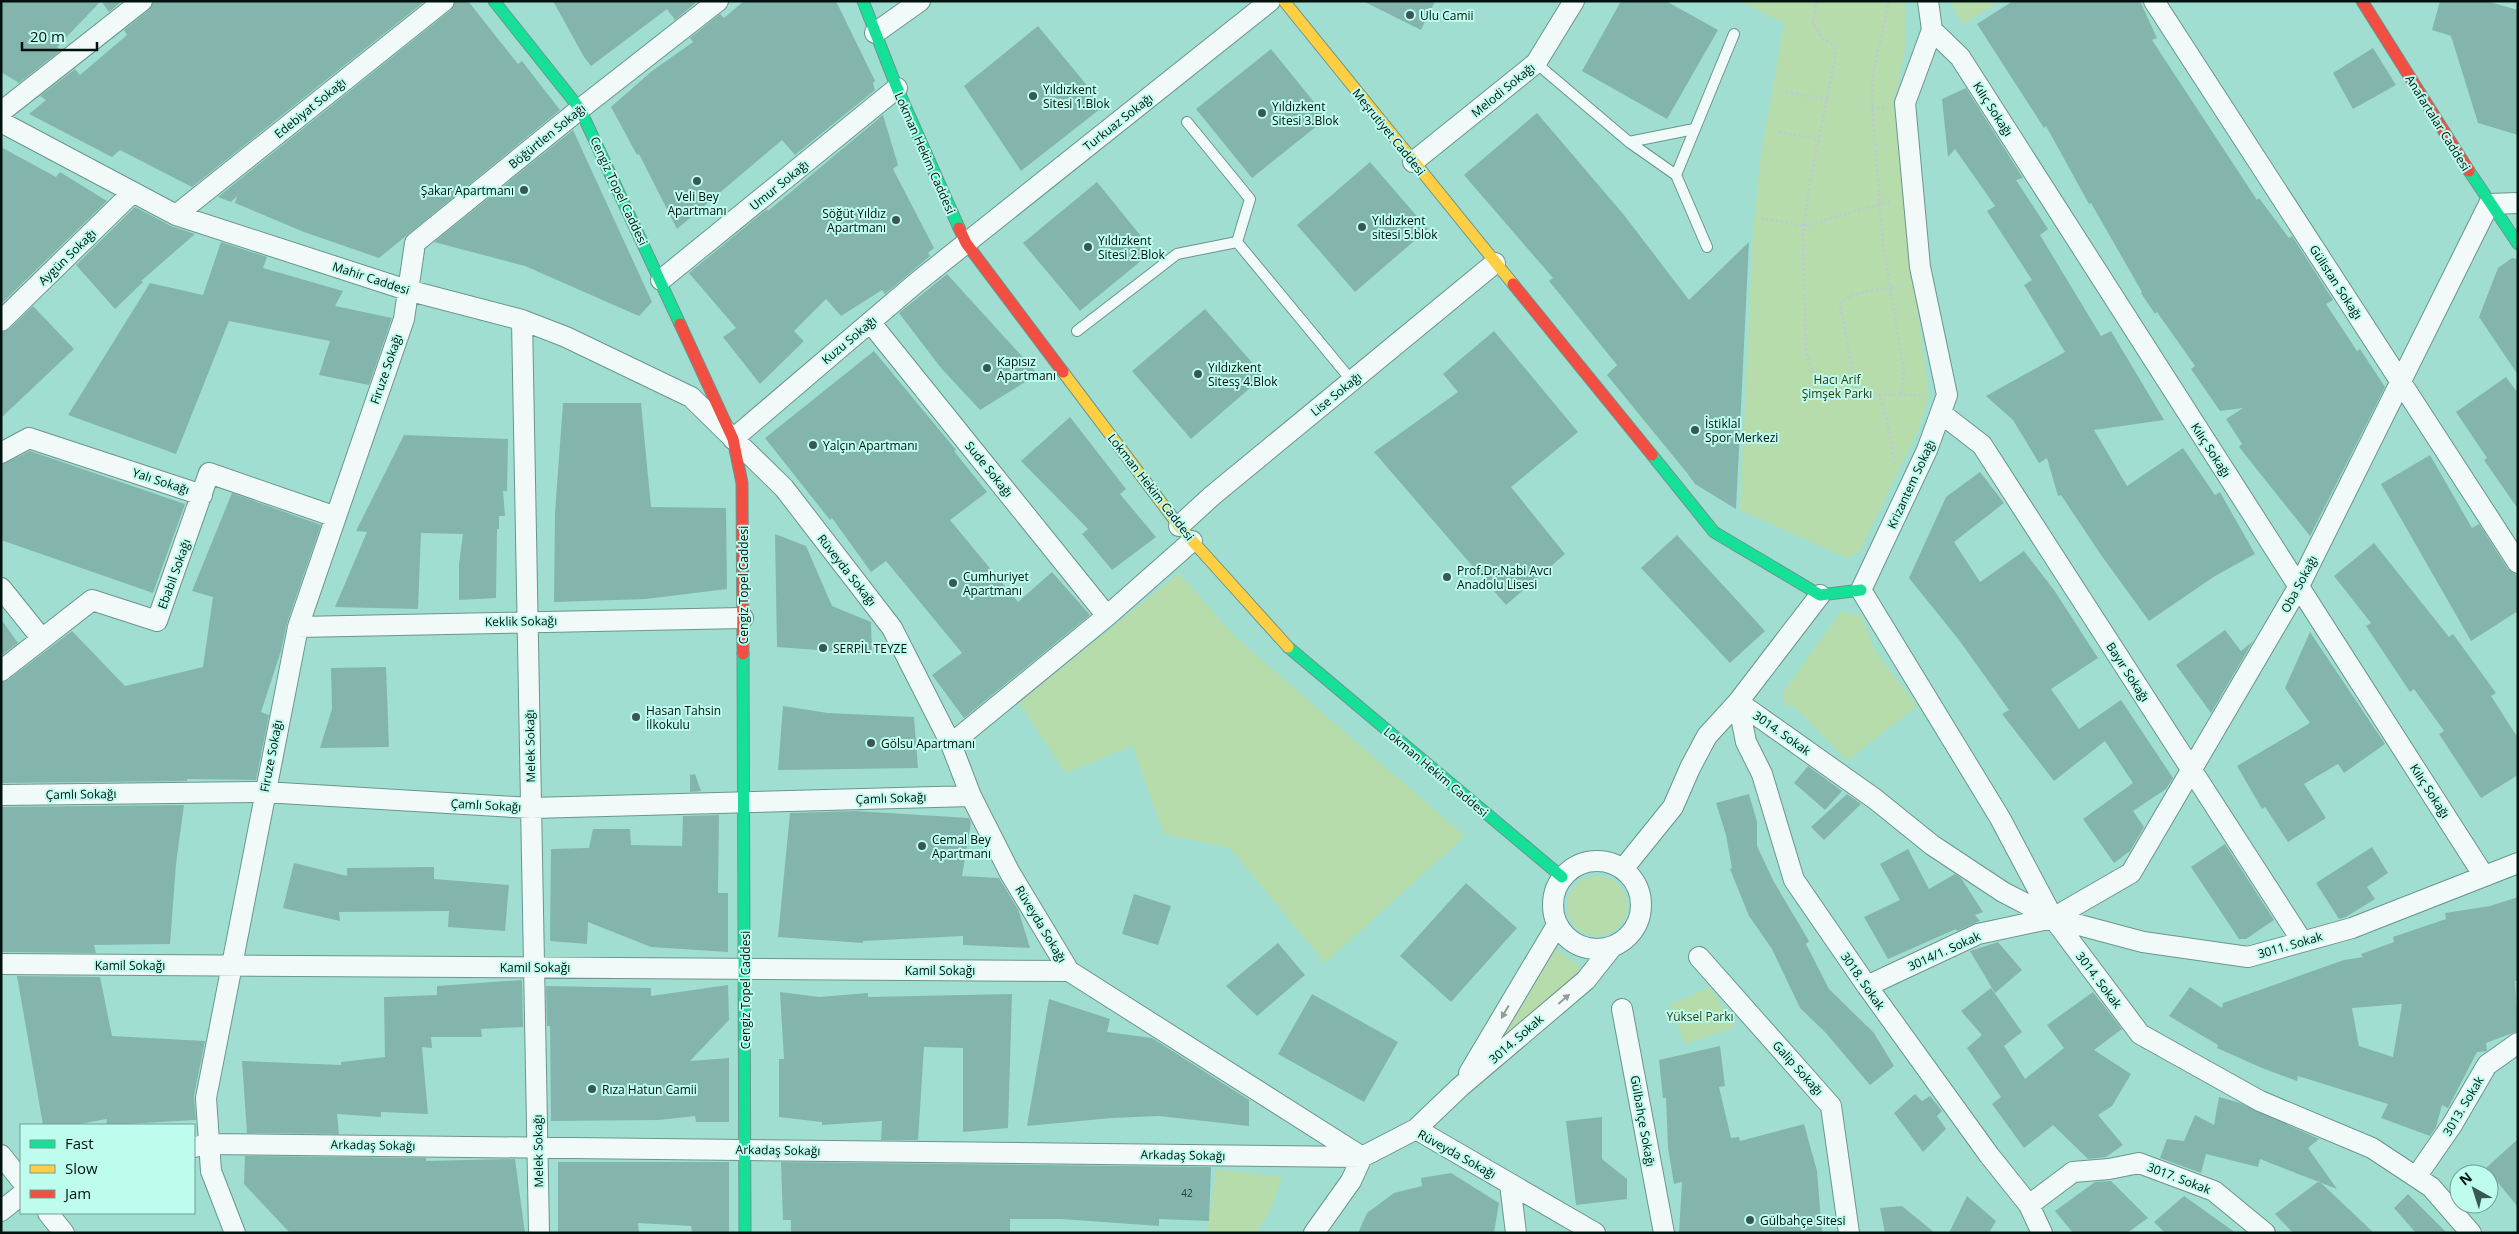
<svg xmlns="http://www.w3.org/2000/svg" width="2519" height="1234" viewBox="0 0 2519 1234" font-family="'Open Sans',sans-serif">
	<rect width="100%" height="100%" fill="#a1ded2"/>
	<path fill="#b6dcab" d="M1740,1H1905L1906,42L1894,106L1908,240L1929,395L1920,426L1860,551L1847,558L1740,510L1753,231L1761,154L1784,23Z
		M1950,1H2000L1963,25Z
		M1179,573L1235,637L1465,836L1325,963L1230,848L1164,834L1132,746L1066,773L1019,703Z
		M1841,611L1862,617L1874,649L1917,706L1847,761L1795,707L1784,705L1782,694Z
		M1567 906a30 30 0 1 1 60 0a30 30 0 1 1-60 0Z
		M1556,949L1580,966L1572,979L1500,1042Z
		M1710,987L1735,1027L1685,1044L1669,1005Z
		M1216,1169L1282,1177L1270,1211L1256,1233H1207Z"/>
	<path fill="#84b5ac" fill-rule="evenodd" d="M1,1H101L57,47L60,51L19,83L1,72Z
		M101,1H122L109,12Z
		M154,1H425L192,187L120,150L112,157L29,114L46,100L40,96L75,69L80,75L127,35L124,30L149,10Z
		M456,1H468L518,64L522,61L560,110L379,258L304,232L235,203L237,196L231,202L218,197L451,10Z
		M553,1H698L675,20L667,9L591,66L584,57Z
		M744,1H836L875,81L873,83L875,90L795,155L782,140L677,229L639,154L637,155L611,107L652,71L693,42L690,38L720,14L724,18Z
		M1363,1H1435L1421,30Z
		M1621,1H1666L1718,30L1667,119L1582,71Z
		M2013,1H2140L2157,38L2152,40L2257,200L2259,198L2289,238L2292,236L2333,300L2326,304L2357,351L2360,349L2385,387L2310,536L2239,447L2242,444L2226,419L2243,408L2220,411L2191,369L2195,366L2157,312L2155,314L2141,293L2142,292L2091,203L2089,204L2046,126L2044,128L1977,24Z
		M2440,1H2486L2518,10V135L2478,123L2451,36L2432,30Z
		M1038,26L1104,106L1021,171L964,86Z
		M2373,48L2396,85L2353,109L2333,73Z
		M1271,49L1327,118L1252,178L1196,109Z
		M1966,88L2023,178L2016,180L2048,229L2040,235L2101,336L2111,331L2164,420L2094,430L2127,486L2183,448L2215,495L2220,492L2255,554L2215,576L2149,621L2101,555L2061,495L2058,496L2047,458L2039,463L2013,420L1986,396L2065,352L2024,285L2032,280L1987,211L1995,206L1955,149L1948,157L1942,99Z
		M1537,113L1624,215L1689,300L1749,242L1736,509L1695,484L1687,473L1607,375L1617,365L1549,281L1553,278L1464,175Z
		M883,115L898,165L893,169L934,248L928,253L930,256L885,294L882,290L841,316L826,299L794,331L804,341L760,384L723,337L736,328L689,273L767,209L768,211Z
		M573,130L652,302L639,316L525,266L434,242Z
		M1,147L56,177L60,172L107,201L1,304Z
		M1370,162L1428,229L1355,292L1297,225Z
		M1097,182L1153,251L1080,311L1023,243Z
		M135,207L171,226L195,234L141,281L143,282L115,309L76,265Z
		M221,242L267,257L263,268L343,291L335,306L392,318L369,385L319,375L330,341L229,321L176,454L68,415L150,283L203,295Z
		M2512,258L2518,259V375L2479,317L2498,268Z
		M947,274L1038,374L980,410L941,368L899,313Z
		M33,306L74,349L1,418V333L9,329Z
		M1205,309L1264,376L1191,439L1132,371Z
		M1494,331L1578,432L1511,487L1565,554L1506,605L1374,452L1458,392L1443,374Z
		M874,351L956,450L954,451L987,492L950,520L1018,602L1052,572L1090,615L964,718L932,675L962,653L886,561L871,572L832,518L830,520L765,438Z
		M2506,377L2518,393V509L2484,460L2487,458L2456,412Z
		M563,403H641L651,507L726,508L727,589L646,599L554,602L555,513Z
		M1070,417L1126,489L1120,494L1156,537L1112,570L1082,534L1088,529L1021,461Z
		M404,435L508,439L507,491H503L505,516H499V529H497L496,598L459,600V564L463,534L421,533L418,609L335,607L367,532L356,531Z
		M30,451L185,504L153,593L1,540V465Z
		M2430,455L2472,528L2479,524L2508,569L2518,576V611L2471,641L2381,484Z
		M1980,472L2004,503L1954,542L1980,582L2024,551L2054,590L2098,658L2051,689L2079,729L2121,700L2173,778L2166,789L2133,811L2144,827L2130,851L2114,863L2083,819L2133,783L2105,741L2054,781L2002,714L2009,710L1959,640L1909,578L1946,497Z
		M232,493L321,525L287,623L281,651L261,712L269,715L256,780L187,779V781L1,783V683L8,680L72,631L125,686L203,667L213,597L192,591Z
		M775,534L806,546L832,606L871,622L872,654L777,647Z
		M1677,535L1765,631L1730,663L1641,568Z
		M2374,543L2449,637L2453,634L2496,693L2491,696L2518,738V775L2481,798L2439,734L2444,731L2414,689L2410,692L2366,626L2371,623L2334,576Z
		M1,619L18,643L1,656Z
		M2225,630L2241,651L2253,641L2211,713L2176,665Z
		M2310,632L2385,744L2344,773L2338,764L2304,784L2326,818L2288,842L2265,807L2262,809L2237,766L2310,723L2285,688Z
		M386,667L389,747L320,748L332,709L331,668Z
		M783,706L828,713L914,717L918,768L778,770Z
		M1808,766L1842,791L1825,810L1794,783Z
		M695,774L701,791L690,792V775Z
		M1749,794L1757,822V846L1774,882L1809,941L1806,944L1829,989L1874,1033L1894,1066L1870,1085L1825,1032L1800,1008L1772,949L1749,916L1730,869L1732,868L1726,835L1716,803Z
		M1847,794L1861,804L1824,840L1811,827Z
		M184,805L176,864L170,944L94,945L96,953L1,952V807Z
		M856,811L969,818L971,823L962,876L999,878L1018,909L1030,948L963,945V936L863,941V943L778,937L790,813Z
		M719,815L718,893H728V952L651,947L588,922L587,944L550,941L551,849L589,848L593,829H630L631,845L682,846L683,816Z
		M2225,844L2274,920L2246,939H2239L2191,867Z
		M2372,847L2388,873L2367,887L2375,899L2346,917L2339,919L2316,883Z
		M1908,849L1929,889L1955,874L1961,878L1983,912L1975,915L1980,921L1957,931L1956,929L1888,959L1864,917L1900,900L1880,864Z
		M294,863L347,876V868L434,867V879L509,885L505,931L448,927L449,911L339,912L340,921L283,908Z
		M1466,883L1517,928L1451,1002L1400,956Z
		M1134,894L1171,906L1158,945L1122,934Z
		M2518,897V981H2515L2518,1031L2486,1043L2487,1051L2477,1052L2448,1108L2442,1105L2436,1127L2430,1136L2381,1118L2388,1104L2298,1076L2297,1081L2262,1068L2217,1048L2218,1045L2169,1016L2190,987L2222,1008L2223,1003L2344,960L2363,957L2361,954L2394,942L2393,937L2446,919L2445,913L2490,906ZM2402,1004L2393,1057L2359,1046L2352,1008Z
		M1998,942L2022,970L1995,993L1970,951Z
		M1278,943L1305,975L1257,1016L1226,986Z
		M17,976L100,977L112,1036L205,1041L194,1096L196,1120L106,1125L107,1119L74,1125H43Z
		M522,980L523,1027L481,1029L482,1037H431L432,1048L422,1047L428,1114L381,1112V1117L337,1114L339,1134L247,1133L242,1061L341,1065V1062L385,1057L384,997L437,995V986Z
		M728,985L729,1020L690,1061L729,1058V1122H696L695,1116L659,1120L551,1121L550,1026H547L546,986L651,988V996Z
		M1991,988L2022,1032L2004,1046L2025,1079L2064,1048L2047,1025L2093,992L2122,1029L2094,1050L2131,1074L2112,1106L2098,1115L2123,1145L2106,1157L2088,1159L2053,1125L2024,1148L1992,1104L2001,1097L1967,1048L1982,1035L1961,1011Z
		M780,992L819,997L868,993V997L1012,994L1008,1128L963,1132V1048L924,1047L918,1140H881L882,1121L822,1125V1122L779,1117V1059H784Z
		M1312,994L1398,1042L1364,1102L1278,1054Z
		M1049,999L1110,1019L1107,1032L1152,1038L1249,1100V1126L1159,1116L1112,1118L1027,1126Z
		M1720,1046L1725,1086L1719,1087L1731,1138L1739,1137L1740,1141L1804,1124L1817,1171L1822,1233H1679L1682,1182L1674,1184L1668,1148L1666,1098H1663L1659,1060Z
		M1915,1094L1922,1101L1930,1096L1942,1111L1937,1116L1946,1129L1923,1152L1894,1113Z
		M2219,1097L2240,1103L2319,1139L2308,1148L2337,1189L2260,1159L2258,1167L2206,1154L2201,1173L2160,1158L2167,1139L2184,1141L2195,1115L2214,1125Z
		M1602,1117V1159L1627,1179V1199L1576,1205L1566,1121Z
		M2518,1139V1207L2486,1168Z
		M245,1156L426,1158V1161L515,1159L525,1233H290L244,1184Z
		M558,1162H729V1233H692L691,1226L638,1223L639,1233H558Z
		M781,1162L1211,1167L1209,1221L1159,1219V1226L1061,1219H1010V1233H791V1220H783Z
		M1451,1173L1499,1203L1494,1233H1358L1367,1213L1394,1193L1422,1186L1421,1178Z
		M2111,1181L2148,1218L2127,1233H2073L2055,1211L2095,1182Z
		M2319,1181L2374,1233H2293L2275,1214Z
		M2408,1194L2447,1233H2416L2394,1208Z
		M1967,1196L1996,1221L1989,1233H1949Z
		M2184,1196L2236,1233H2165L2154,1222Z
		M1902,1206L1935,1233H1885L1880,1208Z"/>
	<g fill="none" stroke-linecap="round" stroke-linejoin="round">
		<defs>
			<path id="lane" d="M1536,63L1629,142L1676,175
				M1187,122L1250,199L1237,242
				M1629,142L1694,129
				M1237,242L1352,381
				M1707,247L1676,175L1734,34
				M1077,331L1177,254L1237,242"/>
			<path id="street" d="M1928,1L1932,30L1905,103L1920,267L1947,395L1927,450L1861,590L2000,818L2053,918
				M2154,1L2518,563
				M1932,30L1960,57L2484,876
				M875,33L920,1
				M1,112L142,1
				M1,122L176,215L407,290L522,320L566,337L691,397L784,488L892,628L951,744L971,796L1010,873L1069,971L1362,1157L1416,1129L1460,1087L1586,980L1612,947
				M1413,162L1536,63L1574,1
				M176,215L444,1
				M661,280L897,88
				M522,320L539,1233
				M1,321L133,192
				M870,322L1107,616
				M1942,414L1982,445L2302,941
				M733,439L916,283L1270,1
				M1,453L29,438L202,495
				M1179,526L1213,495L1495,263
				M1,588L42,639
				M298,627L743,618
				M1,671L92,600L157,621L209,473L336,517
				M1738,702L1875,799L1932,845L2003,892L2053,918L2140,1034L2260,1101L2372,1148L2431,1187L2471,1233
				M1738,702L1746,742L1762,774L1794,880L1867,986L1989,1155L2029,1205L2042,1233
				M951,744L1107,616L1192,541
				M1,795L264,792L531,808L971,796
				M1553 905a44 44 0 1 1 88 0a44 44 0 1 1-88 0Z
				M1623,869L1673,807L1690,768L1707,736L1738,702L1820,595
				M2053,918L2143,942L2248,957L2352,928L2518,863
				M1699,957L1831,1106L1849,1233
				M1,964L1069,971
				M1867,986L1978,934L2053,918L2131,873L2299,586L2489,204L2518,203
				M1622,1009L1664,1233
				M1469,1073L1557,925
				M1416,1129L1595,1233
				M194,1147L209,1144L1362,1157L1351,1181L1314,1233
				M1,1155L21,1180
				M2416,1177L2452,1125L2487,1065L2518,1043
				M1510,1184L1516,1233
				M2029,1205L2073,1172L2109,1169L2139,1163L2214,1191L2265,1233
				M1,1211L21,1195
				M48,1213L64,1233
				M235,1233L211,1171L206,1098L298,627L404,319L415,243L580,109L718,1"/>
			<path id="fast" d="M494,1L580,109L680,324
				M863,1L897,88L959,228
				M2469,171L2518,244
				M1652,455L1714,532L1820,595L1861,590
				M1288,647L1562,877
				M743,654L745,1233"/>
			<path id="slow" d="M1284,1L1513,284
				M1063,372L1179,526L1288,647"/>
			<path id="jam" d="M2362,1L2469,171
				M959,228L966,243L1063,372
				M1513,284L1652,455
				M680,324L733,439L742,483L743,654"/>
		</defs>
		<use href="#lane" stroke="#69968e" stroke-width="12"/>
		<use href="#street" stroke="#69968e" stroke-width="22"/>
		<use href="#fast" stroke="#69968e" stroke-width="13"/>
		<use href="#slow" stroke="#69968e" stroke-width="13"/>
		<use href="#jam" stroke="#69968e" stroke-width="13"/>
		<path stroke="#bbcdca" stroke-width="3" stroke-dasharray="2.5 2.5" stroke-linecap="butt" d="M1817,1L1813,23L1822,38L1835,47V59L1811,177L1803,232L1806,354L1814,373L1834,387L1852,393L1879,395C1888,414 1890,443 1895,464
			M1889,1L1873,73L1872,104L1883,244L1904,371L1901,395
			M1786,92L1827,99
			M1872,107L1884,108
			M1779,132L1819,139
			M1761,218L1804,226L1891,201
			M1857,393L1840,304C1855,289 1882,290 1903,286
			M1879,395H1923"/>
		<use href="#lane" stroke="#f1faf8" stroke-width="10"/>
		<use href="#street" stroke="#f1faf8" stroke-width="20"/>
		<use href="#fast" stroke="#16e098" stroke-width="11"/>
		<use href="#slow" stroke="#ffcf43" stroke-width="11"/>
		<use href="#jam" stroke="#f24e42" stroke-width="11"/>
	</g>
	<defs><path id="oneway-solid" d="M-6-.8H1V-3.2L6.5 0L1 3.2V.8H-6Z" transform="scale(1.25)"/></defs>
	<g fill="#919d9a">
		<use href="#oneway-solid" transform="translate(1564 999) rotate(-41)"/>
		<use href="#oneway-solid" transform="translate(1505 1012) rotate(120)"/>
	</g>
	<g fill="#385953" stroke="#befcee" stroke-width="2">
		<circle cx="1410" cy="15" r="5"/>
		<circle cx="1033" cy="96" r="5"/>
		<circle cx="1262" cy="113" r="5"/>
		<circle cx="697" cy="181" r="5"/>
		<circle cx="524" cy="190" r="5"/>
		<circle cx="896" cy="220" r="5"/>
		<circle cx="1362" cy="227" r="5"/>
		<circle cx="1088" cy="247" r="5"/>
		<circle cx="987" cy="368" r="5"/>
		<circle cx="1198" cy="374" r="5"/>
		<circle cx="1695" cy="430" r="5"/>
		<circle cx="813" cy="445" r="5"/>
		<circle cx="1447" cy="577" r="5"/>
		<circle cx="953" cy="583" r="5"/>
		<circle cx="823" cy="648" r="5"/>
		<circle cx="636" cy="717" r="5"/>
		<circle cx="871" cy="743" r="5"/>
		<circle cx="922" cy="846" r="5"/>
		<circle cx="592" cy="1089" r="5"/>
		<circle cx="1750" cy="1220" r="5"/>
	</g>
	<g text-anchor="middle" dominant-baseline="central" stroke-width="4" stroke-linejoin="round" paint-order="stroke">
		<g font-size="10" fill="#213b36">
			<text x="1187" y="1193">42</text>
		</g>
		<g font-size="12" fill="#00120e" stroke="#befcee" text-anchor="start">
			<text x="1420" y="15">Ulu Camii</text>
			<text x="1043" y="89">Yıldızkent<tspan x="1043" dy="14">Sitesi 1.Blok</tspan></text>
			<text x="1272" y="106">Yıldızkent<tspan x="1272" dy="14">Sitesi 3.Blok</tspan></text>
			<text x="514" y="190" text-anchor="end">Şakar Apartmanı</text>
			<text x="697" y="196" text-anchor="middle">Veli Bey<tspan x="697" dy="14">Apartmanı</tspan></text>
			<text x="886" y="213" text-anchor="end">Söğüt Yıldız<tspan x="886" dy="14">Apartmanı</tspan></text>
			<text x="1372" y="220">Yıldızkent<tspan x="1372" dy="14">sitesi 5.blok</tspan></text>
			<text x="1098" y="240">Yıldızkent<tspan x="1098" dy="14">Sitesi 2.Blok</tspan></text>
			<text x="997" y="361">Kapısız<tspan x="997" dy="14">Apartmanı</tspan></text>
			<text x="1208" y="367">Yıldızkent<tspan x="1208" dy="14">Sitesş 4.Blok</tspan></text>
			<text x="1705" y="423">İstiklal<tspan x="1705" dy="14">Spor Merkezi</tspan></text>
			<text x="823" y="445">Yalçın Apartmanı</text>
			<text x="1457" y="570">Prof.Dr.Nabi Avcı<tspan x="1457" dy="14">Anadolu Lisesi</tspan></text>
			<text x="963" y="576">Cumhuriyet<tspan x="963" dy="14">Apartmanı</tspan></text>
			<text x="833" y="648">SERPİL TEYZE</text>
			<text x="646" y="710">Hasan Tahsin<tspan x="646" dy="14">İlkokulu</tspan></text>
			<text x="881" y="743">Gölsu Apartmanı</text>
			<text x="932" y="839">Cemal Bey<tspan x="932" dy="14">Apartmanı</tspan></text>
			<text x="602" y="1089">Rıza Hatun Camii</text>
			<text x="1760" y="1220">Gülbahçe Sitesi</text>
		</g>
		<g font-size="12" fill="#00120e" stroke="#befcee">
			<text transform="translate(1503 90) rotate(-39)">Melodi Sokağı</text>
			<text transform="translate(310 108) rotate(-39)">Edebiyat Sokağı</text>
			<text transform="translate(1993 109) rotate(57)">Kılıç Sokağı</text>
			<text transform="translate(1118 122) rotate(-38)">Turkuaz Sokağı</text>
			<text transform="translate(2438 123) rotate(58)">Anafartalar Caddesi</text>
			<text transform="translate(1389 132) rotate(51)">Meşrutiyet Caddesi</text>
			<text transform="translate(547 136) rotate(-39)">Böğürtlen Sokağı</text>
			<text transform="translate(925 153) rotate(66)">Lokman Hekim Caddesi</text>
			<text transform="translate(779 185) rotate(-39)">Umur Sokağı</text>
			<text transform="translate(619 191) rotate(65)">Cengiz Topel Caddesi</text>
			<text transform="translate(67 257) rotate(-44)">Aygün Sokağı</text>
			<text transform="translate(371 278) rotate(18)">Mahir Caddesi</text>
			<text transform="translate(2336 282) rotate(57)">Gülistan Sokağı</text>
			<text transform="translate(849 340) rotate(-40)">Kuzu Sokağı</text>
			<text transform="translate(386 369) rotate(-71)">Firuze Sokağı</text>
			<text transform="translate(1336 394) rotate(-39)">Lise Sokağı</text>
			<text transform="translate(2211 450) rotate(57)">Kılıç Sokağı</text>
			<text transform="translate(989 469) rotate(51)">Sude Sokağı</text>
			<text transform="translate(161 481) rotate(18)">Yalı Sokağı</text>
			<text transform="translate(1911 484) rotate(-65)">Krizantem Sokağı</text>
			<text transform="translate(1151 487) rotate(52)">Lokman Hekim Caddesi</text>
			<text transform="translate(847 570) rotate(52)">Rüveyda Sokağı</text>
			<text transform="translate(174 574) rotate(-70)">Ebabil Sokağı</text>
			<text transform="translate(2299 584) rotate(-62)">Oba Sokağı</text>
			<text transform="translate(743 585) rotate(-90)">Cengiz Topel Caddesi</text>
			<text transform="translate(521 621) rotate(-1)">Keklik Sokağı</text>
			<text transform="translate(2128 672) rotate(57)">Bayır Sokağı</text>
			<text transform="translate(1782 733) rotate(35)">3014. Sokak</text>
			<text transform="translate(530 746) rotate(-91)">Melek Sokağı</text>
			<text transform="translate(271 756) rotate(-79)">Firuze Sokağı</text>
			<text transform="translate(1436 772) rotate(40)">Lokman Hekim Caddesi</text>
			<text transform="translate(2430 791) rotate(57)">Kılıç Sokağı</text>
			<text transform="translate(81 794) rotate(-1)">Çamlı Sokağı</text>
			<text transform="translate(891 798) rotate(-2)">Çamlı Sokağı</text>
			<text transform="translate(486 805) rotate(3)">Çamlı Sokağı</text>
			<text transform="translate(1041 924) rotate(59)">Rüveyda Sokağı</text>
			<text transform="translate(2290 945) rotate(-16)">3011. Sokak</text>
			<text transform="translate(1944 951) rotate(-24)">3014/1. Sokak</text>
			<text x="130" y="965">Kamil Sokağı</text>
			<text x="535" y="967">Kamil Sokağı</text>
			<text x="940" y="970">Kamil Sokağı</text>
			<text transform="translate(2099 980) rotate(53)">3014. Sokak</text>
			<text transform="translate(1863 981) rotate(55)">3018. Sokak</text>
			<text transform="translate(745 990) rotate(-90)">Cengiz Topel Caddesi</text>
			<text transform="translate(1516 1039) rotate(-41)">3014. Sokak</text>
			<text transform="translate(1798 1068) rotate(48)">Galip Sokağı</text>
			<text transform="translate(2463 1106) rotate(-59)">3013. Sokak</text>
			<text transform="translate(1643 1121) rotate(80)">Gülbahçe Sokağı</text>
			<text transform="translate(373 1145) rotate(1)">Arkadaş Sokağı</text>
			<text transform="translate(778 1150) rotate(1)">Arkadaş Sokağı</text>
			<text transform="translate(538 1151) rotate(-91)">Melek Sokağı</text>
			<text transform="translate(1457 1154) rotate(29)">Rüveyda Sokağı</text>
			<text transform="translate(1183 1155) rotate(1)">Arkadaş Sokağı</text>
			<text transform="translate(2179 1178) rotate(21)">3017. Sokak</text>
		</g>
		<g font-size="12" fill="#31390e" stroke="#befcee">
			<text x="1837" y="379">Hacı Arif<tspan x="1837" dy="14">Şimşek Parkı</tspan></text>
			<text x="1700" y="1016">Yüksel Parkı</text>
		</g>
	</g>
	<rect width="2519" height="1234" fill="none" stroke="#00120e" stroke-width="5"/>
	<rect x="20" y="1124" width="175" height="90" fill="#befcee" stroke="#729e94"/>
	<rect x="30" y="1140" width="25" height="8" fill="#16e098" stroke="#729e94"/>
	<text x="65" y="1149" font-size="15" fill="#00120e">Fast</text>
	<rect x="30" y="1165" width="25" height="8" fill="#ffcf43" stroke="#729e94"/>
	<text x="65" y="1174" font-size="15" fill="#00120e">Slow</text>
	<rect x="30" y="1190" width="25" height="8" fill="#f24e42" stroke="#729e94"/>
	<text x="65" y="1199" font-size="15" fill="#00120e">Jam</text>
	<g transform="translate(2474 1189) rotate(321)"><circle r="24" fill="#befcee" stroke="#729e94"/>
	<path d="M0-4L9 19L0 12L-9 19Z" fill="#385953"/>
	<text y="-8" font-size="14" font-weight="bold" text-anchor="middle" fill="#00120e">N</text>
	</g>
	<path d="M22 42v8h75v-8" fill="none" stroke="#00120e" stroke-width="2.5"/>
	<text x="30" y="42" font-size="15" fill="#00120e" stroke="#befcee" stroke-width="4" paint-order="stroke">20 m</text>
</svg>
